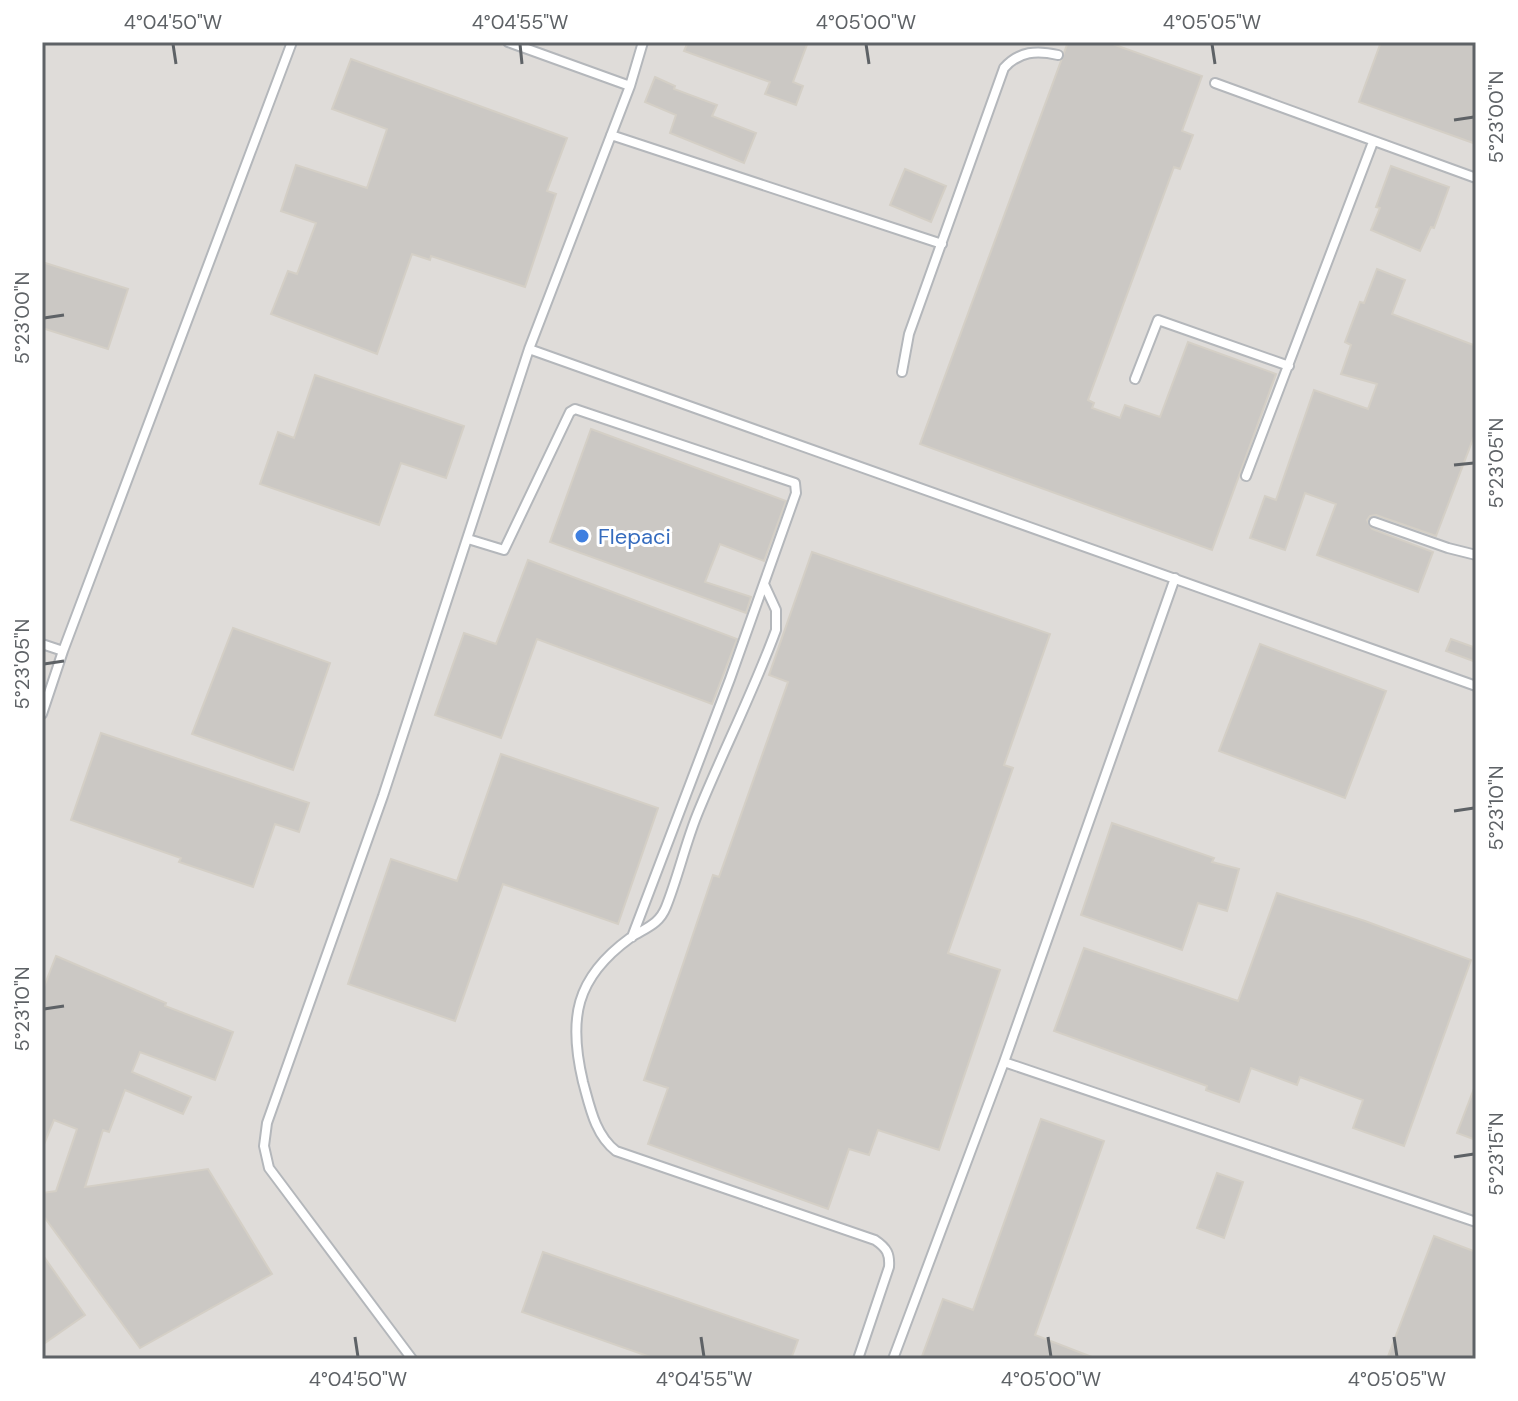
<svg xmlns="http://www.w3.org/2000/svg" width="1518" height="1401" viewBox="0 0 1518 1401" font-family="'DM Sans',sans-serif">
	<rect width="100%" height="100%" fill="#f0ede7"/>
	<path fill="#dfdcd9" d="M42,42H1476V1359H42Z"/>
	<path fill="#cbc8c4" stroke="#d4cfc6" stroke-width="2" d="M688,42H808L793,82L803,86L796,105L765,94L770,82L684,51Z
		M1068,42H1107L1202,76L1182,131L1193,135L1180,169L1174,167L1088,400L1094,403L1092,408L1120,418L1125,405L1160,417L1188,342L1276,374L1212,550L920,444Z
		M1381,42H1476V144L1359,102Z
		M351,59L567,138L547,191L556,194L525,287L431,256L430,260L412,254L377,354L271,314L288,271L297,274L316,223L281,211L296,165L367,188L387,129L332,109Z
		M655,77L675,86L674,89L717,105L712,116L756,133L744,163L670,133L676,115L645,102Z
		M1391,166L1449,187L1434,228L1431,227L1420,251L1371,230L1380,208L1376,207Z
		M905,169L946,186L931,222L890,205Z
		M42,262L128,289L108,349L42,328Z
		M1377,269L1405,280L1392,314L1476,346V431L1436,536L1376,515L1370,516L1367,520L1372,529L1433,552L1418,592L1317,555L1336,504L1305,493L1285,550L1250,538L1265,496L1276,500L1314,390L1368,409L1377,384L1341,374L1351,345L1345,342L1360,302L1364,303Z
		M315,375L464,426L446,478L401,463L379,525L260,484L278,432L294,438Z
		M591,429L786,501L764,561L720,544L705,582L751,597L746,613L550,542Z
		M812,552L1050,634L1004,765L1013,768L948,953L1000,970L939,1150L878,1130L869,1155L849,1149L828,1209L648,1144L668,1088L644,1080L713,875L719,877L788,682L769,675Z
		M528,560L737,639L712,704L537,639L501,738L435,715L464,633L496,644Z
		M233,628L330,663L293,770L192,734Z
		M1451,639L1476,648V662L1446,651Z
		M1260,644L1386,691L1345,798L1219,751Z
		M101,733L309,803L299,832L275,824L253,887L179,862L181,858L71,820Z
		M501,754L658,808L618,924L503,884L455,1021L348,984L391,859L457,881Z
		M1112,823L1214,858L1212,862L1239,869L1227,911L1198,903L1182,950L1081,915Z
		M1277,893L1365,921L1471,960L1404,1146L1353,1128L1363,1100L1300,1077L1297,1085L1251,1068L1239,1102L1206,1090L1207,1086L1054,1031L1084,948L1238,1001Z
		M56,956L166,1003L165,1006L233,1032L215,1080L140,1052L132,1072L191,1097L183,1114L125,1090L109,1132L103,1130L85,1187L208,1169L272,1274L140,1348L42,1214V1193L56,1191L77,1129L54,1120L42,1149V992Z
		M1475,1086H1476V1140L1457,1133Z
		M1041,1119L1104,1141L1035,1335L1097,1359H921L943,1299L973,1310Z
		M1217,1173L1243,1182L1224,1238L1197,1228Z
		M1434,1236L1476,1252V1346L1471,1359H1387Z
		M543,1252L798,1340L791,1359H656L522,1312Z
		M42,1254L85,1315L42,1345Z"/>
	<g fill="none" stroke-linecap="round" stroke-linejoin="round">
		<defs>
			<path id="service" d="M508,42L630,86
				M1215,83L1476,178
				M611,135L942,244
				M529,349L1476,686
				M902,372L909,334L1004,68C1019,51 1037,50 1058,55
				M1135,379L1158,320L1289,366
				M1246,476L1373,142
				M1374,522L1448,548L1476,555
				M468,539L504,550L570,412L575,409L795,483L796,493L730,679L632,937
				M764,584L776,610V630C753,693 722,753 697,815C685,845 678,877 666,907C659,925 645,928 630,938C575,978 568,1019 583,1082C590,1107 595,1135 616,1151L875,1240C887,1248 890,1254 889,1267L858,1359
				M42,644L63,651
				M42,714L63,651L292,42
				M1004,1062L1476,1222
				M412,1359L269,1168L264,1146L267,1123L383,796L529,349L630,86L643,42
				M893,1359L1004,1062L1175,578"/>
		</defs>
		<use href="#service" stroke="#b4b7bb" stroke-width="12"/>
		<use href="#service" stroke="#fff" stroke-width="8"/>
	</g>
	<path fill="none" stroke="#5e6266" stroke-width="3" d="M173,44L176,64M520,44L522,64M866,44L869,64M1212,44L1215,64M1454,120L1474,117M44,318L64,315M1454,465L1474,463M44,664L64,661M1454,811L1474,808M44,1009L64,1006M1454,1157L1474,1154M355,1337L358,1357M701,1337L704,1357M1048,1337L1051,1357M1394,1337L1397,1357"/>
	<circle fill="#3f7fe0" stroke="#fff" stroke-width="3" cx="582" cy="536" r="8"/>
	<g text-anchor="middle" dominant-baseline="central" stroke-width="6" stroke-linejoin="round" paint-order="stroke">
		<g font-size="22" fill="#366cbe" stroke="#fff" text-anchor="start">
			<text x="598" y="536">Flepaci</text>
		</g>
	</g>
	<rect width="1518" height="1401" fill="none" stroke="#ffffff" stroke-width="88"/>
	<rect x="44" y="44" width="1430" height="1313" fill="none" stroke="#5e6266" stroke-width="3"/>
	<g font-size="20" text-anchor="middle" fill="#5e6266">
		<text x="173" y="29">4°04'50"W</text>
		<text x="520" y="29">4°04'55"W</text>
		<text x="866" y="29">4°05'00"W</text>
		<text x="1212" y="29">4°05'05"W</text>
		<text transform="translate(1496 117) rotate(-90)" y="7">5°23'00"N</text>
		<text transform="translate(22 318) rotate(-90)" y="7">5°23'00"N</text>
		<text transform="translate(1496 463) rotate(-90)" y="7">5°23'05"N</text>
		<text transform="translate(22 664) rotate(-90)" y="7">5°23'05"N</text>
		<text transform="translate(1496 808) rotate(-90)" y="7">5°23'10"N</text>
		<text transform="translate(22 1009) rotate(-90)" y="7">5°23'10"N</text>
		<text transform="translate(1496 1154) rotate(-90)" y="7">5°23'15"N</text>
		<text x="358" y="1386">4°04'50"W</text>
		<text x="704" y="1386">4°04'55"W</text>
		<text x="1051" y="1386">4°05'00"W</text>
		<text x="1397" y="1386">4°05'05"W</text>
	</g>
</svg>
